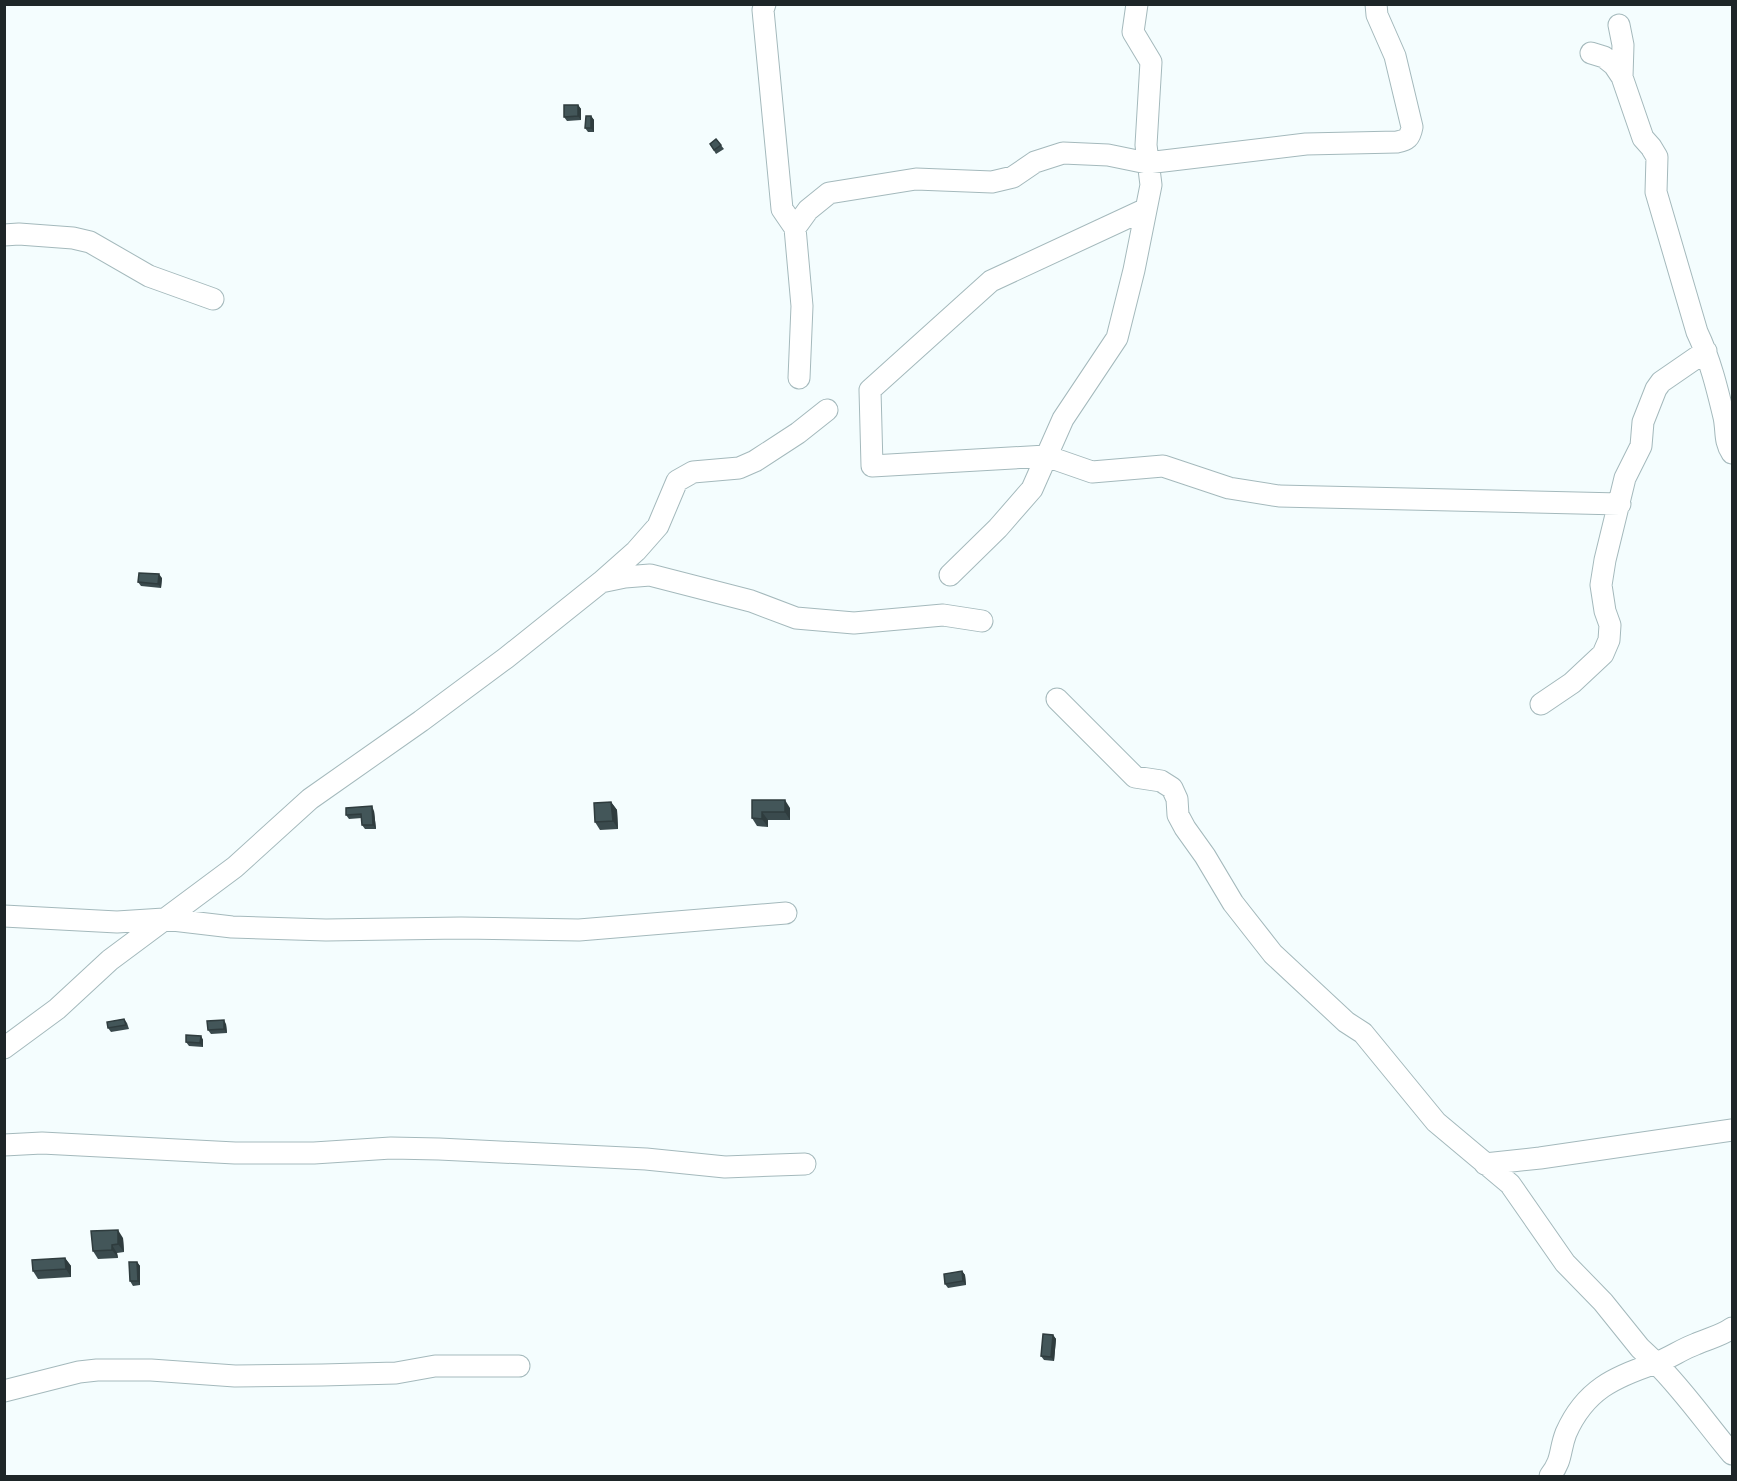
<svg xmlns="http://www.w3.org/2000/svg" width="1737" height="1481" viewBox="0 0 1737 1481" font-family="Bitter,serif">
	<rect width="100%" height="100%" fill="#f4fdfe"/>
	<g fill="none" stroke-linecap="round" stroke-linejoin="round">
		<defs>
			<path id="minor" d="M765,4L763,10L782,209L795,228L802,306L799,378
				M1619,25L1623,45L1622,77
				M1591,53L1604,57L1614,65L1622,77L1643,138L1651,147L1657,157L1656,192L1697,332C1710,359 1717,388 1724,417C1727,431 1724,441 1732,453
				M1146,209L991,281L870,390L872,466L1046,456L1092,472L1163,466L1229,488L1279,496L1620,504
				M795,228L808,210L829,193L916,179L992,182L1013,177L1035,162L1063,153L1108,155L1147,163L1306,144L1397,142C1407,140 1410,138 1412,127L1395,56L1377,15L1376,4
				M4,235L19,234L73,238L90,242L149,276L213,299
				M950,575L998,528L1032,489L1063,419L1117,338L1134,270L1151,185L1146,145L1151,62L1133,32L1137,4
				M601,582L625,577L650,575L751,601L796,618L854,623L943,615L982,621
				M1057,699L1135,777L1161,781L1172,788L1177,799L1178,815L1185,828L1205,856L1233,903L1273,954L1346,1022L1363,1033L1436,1122L1510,1184L1565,1263L1603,1302L1640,1348L1656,1363C1670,1358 1682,1349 1696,1344C1709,1338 1721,1336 1732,1328
				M1541,704L1572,683L1603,654L1609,640L1610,625L1605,611L1601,585L1605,560L1625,478L1641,446L1643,422L1656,389L1661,382L1706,351
				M4,916L117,922L164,919L232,927L326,930L461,928L579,930L786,913
				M4,1048L57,1009L110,960L235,867L310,799L421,721L506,658L601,582L636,551L658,526L677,481L693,472L739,468L755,461L798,433L827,410
				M4,1145L42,1143L235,1153H314L391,1148L439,1149L646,1159L725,1167L805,1164
				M1485,1164L1540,1158L1732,1130
				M4,1391L79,1372L97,1370H151L235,1376L322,1375L396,1373L435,1366H519
				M1550,1476C1563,1459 1559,1451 1566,1433C1585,1390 1614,1377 1656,1363C1684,1391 1706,1423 1732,1454"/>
		</defs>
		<use href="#minor" stroke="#a4b9bc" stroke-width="23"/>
		<use href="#minor" stroke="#fff" stroke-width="21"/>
	</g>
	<path fill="#3a4a4d" d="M578,105L581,109V120L567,121L564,117Z
		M591,116L594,120V132H588L585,128Z
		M716,139L724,149L716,154L710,144Z
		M162,578L161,588L141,586L138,582Z
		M752,800L790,808V820H768V827L757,826L752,818Z
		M611,802L617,810L618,829L600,830L595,822Z
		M374,811L376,829H365L362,825V818L349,819L346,815Z
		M124,1019L127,1023L129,1029L111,1032L108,1028Z
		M226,1024L227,1033L211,1034L208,1030Z
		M201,1036L203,1040V1047L189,1046L186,1042Z
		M123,1238L124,1252L117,1253L118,1258L98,1259L93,1251Z
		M65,1258L71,1266V1277L38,1279L33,1271Z
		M137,1262L140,1266V1285L133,1286L130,1281Z
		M962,1271L965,1275L966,1285L948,1288L945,1284Z
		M1053,1335L1056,1339L1054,1361L1044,1360L1041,1356Z"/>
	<path fill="#2f3c3e" d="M578,105L581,109V120L578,116Z
		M591,116L594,120V132L591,128Z
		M159,574L162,578L161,588L158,584Z
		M785,800L790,808V820L785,812Z
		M611,802L617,810L618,829L613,821Z
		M372,806L374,811L376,829L373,825Z
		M762,812L768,820V827L762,819Z
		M224,1020L226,1024L227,1033L224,1029Z
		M201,1036L203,1040V1047L200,1043Z
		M118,1230L123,1238L124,1252L118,1244Z
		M112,1245L117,1253L118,1258L112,1250Z
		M65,1258L71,1266V1277L66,1269Z
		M137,1262L140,1266V1285L138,1281Z
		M962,1271L965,1275L966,1285L963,1281Z
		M1053,1335L1056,1339L1054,1361L1051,1357Z"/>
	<path fill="#435659" stroke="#2f3c3e" stroke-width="1.5" d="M564,105H578V116L564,117Z
		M586,116H591V128H585Z
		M716,139L721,145L714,150L710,144Z
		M139,573L159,574L158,584L138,582Z
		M752,800H785V812H762V819L752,818Z
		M611,802L613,821L595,822L594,803Z
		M372,806L373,825H362L361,814L346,815V808Z
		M124,1019L126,1025L108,1028L107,1022Z
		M224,1020V1029L208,1030L207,1021Z
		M186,1035L201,1036L200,1043L186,1042Z
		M118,1230V1244L112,1245V1250L93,1251L91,1231Z
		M65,1258L66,1269L33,1271L32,1260Z
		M129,1262H137L138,1281H130Z
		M962,1271L963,1281L945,1284L944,1274Z
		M1043,1334L1053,1335L1051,1357L1041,1356Z"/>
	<rect width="1737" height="1481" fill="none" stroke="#1e2628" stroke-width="12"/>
</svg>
